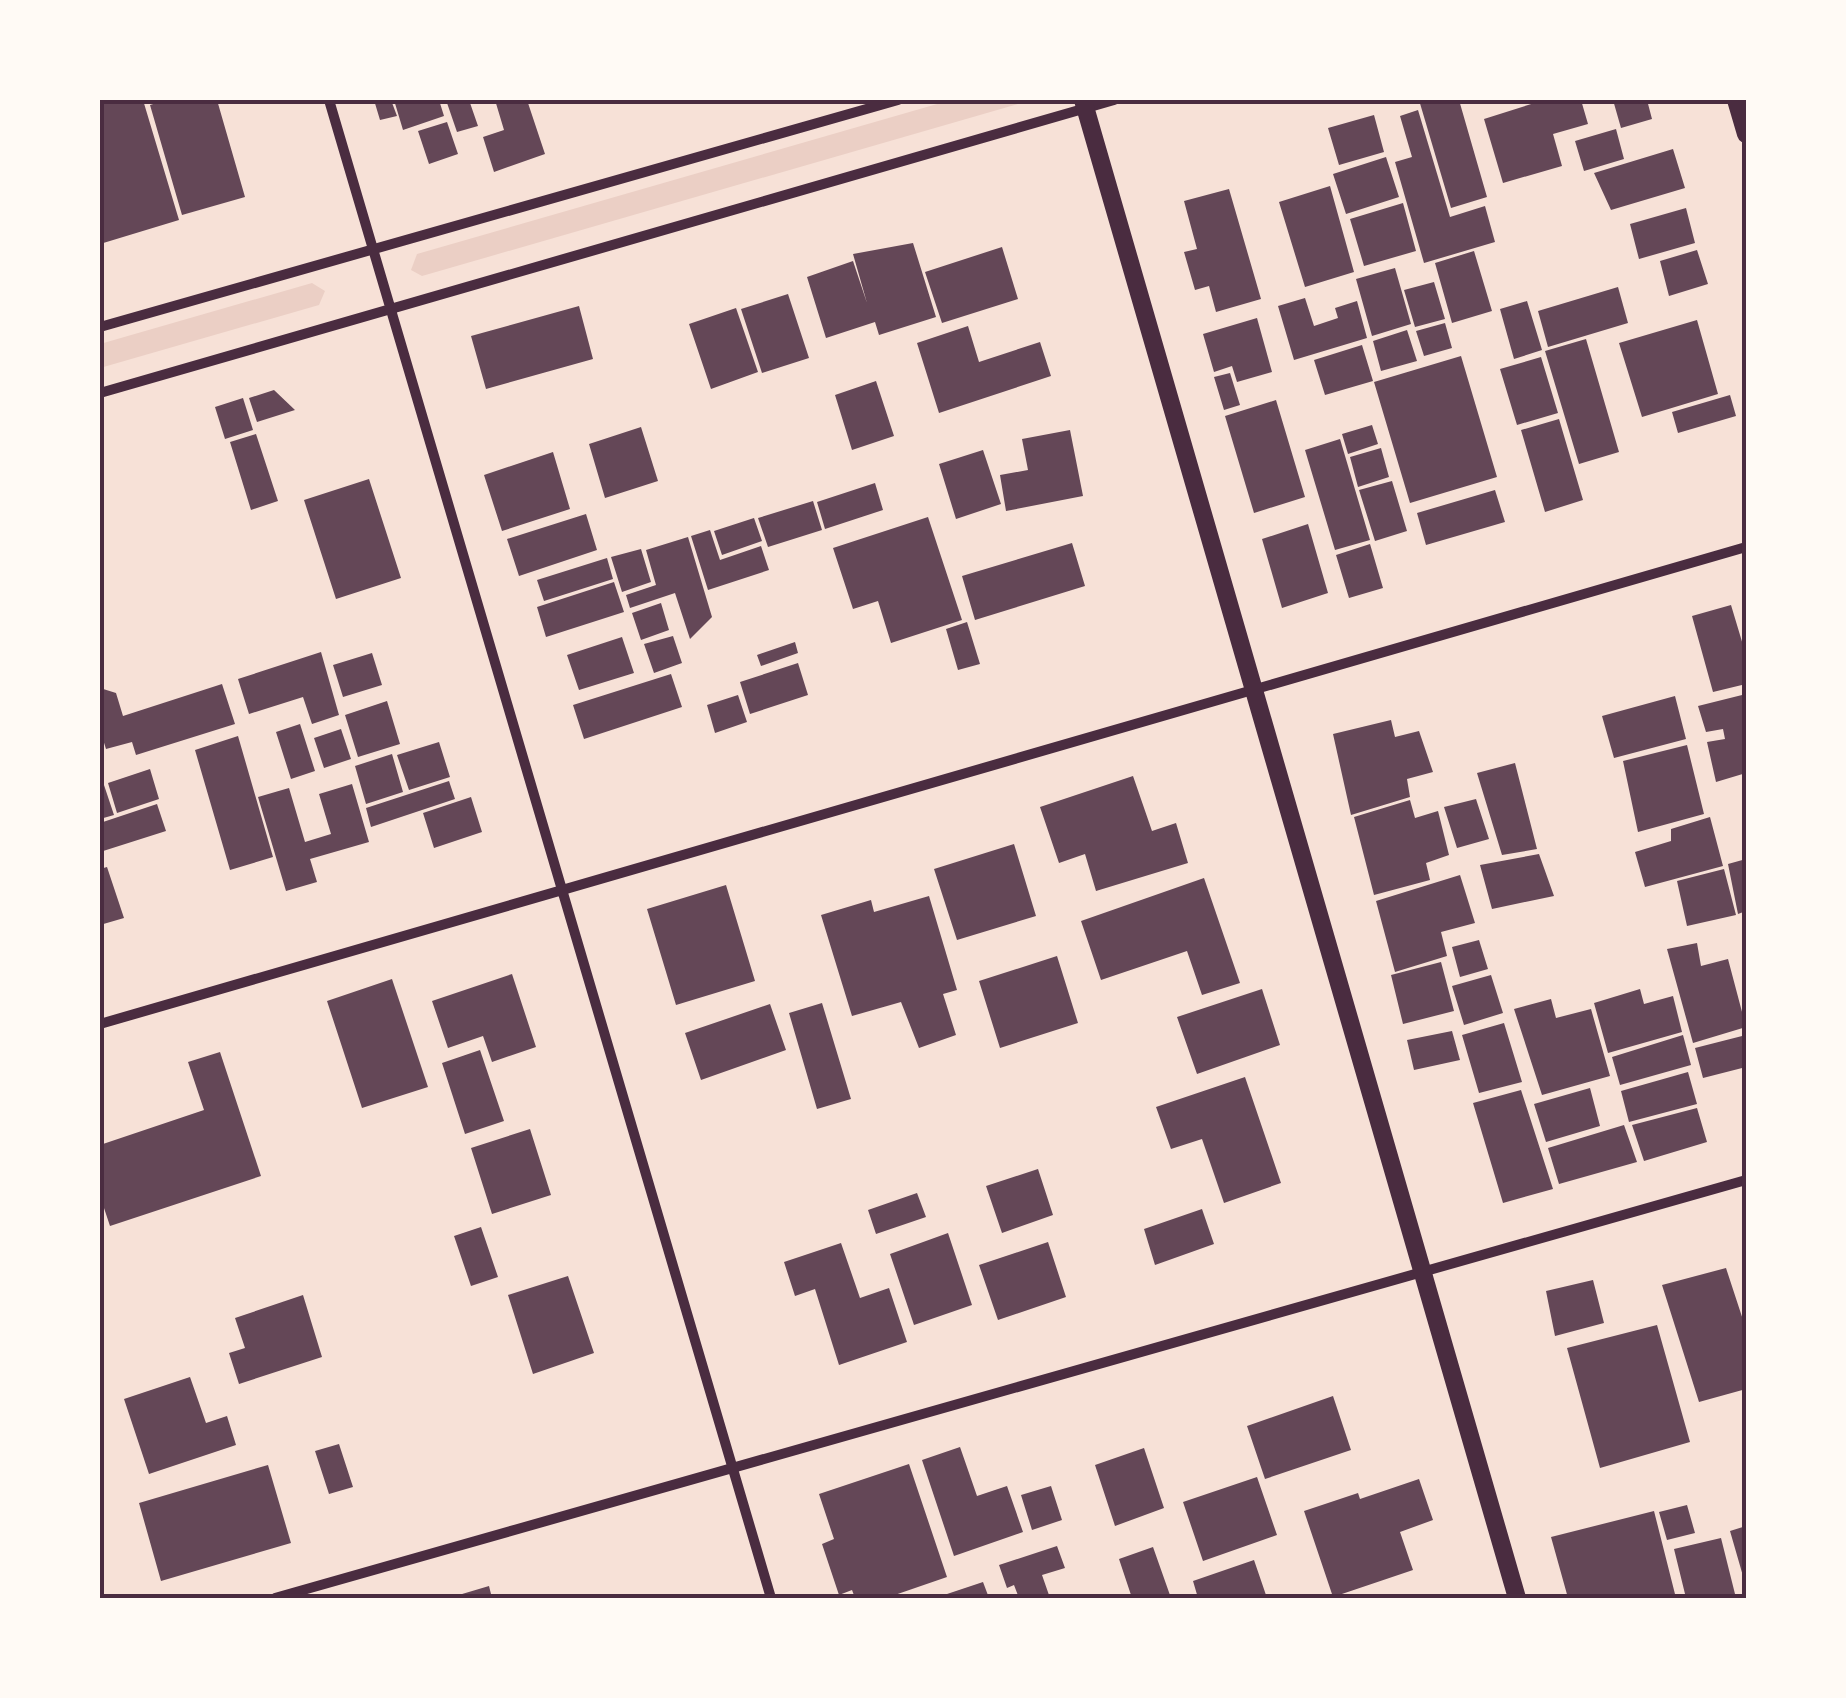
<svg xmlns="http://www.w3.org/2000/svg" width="1846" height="1698" viewBox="0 0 1846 1698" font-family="'Nunito Sans',sans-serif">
	<rect width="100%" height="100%" fill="#f7e1d7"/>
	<path fill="#ebcfc5" d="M951,100H1032L422,276L411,270L417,254Z
		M312,283L325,291L319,305L100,368V344Z"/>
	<path fill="#644757" d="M109,100H143L179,220L100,244V103Z
		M166,100H217L245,197L182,215L150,105Z
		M374,100H391L397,116L380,120Z
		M394,100H439L444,116L403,130Z
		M446,100H469L478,126L457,132Z
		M495,100H527L545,154L494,172L483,137L504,130Z
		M1419,100H1459L1487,197L1451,208Z
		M1544,100H1581L1588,124L1553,134L1562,166L1503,183L1484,119Z
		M1613,100H1647L1652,119L1621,128Z
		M1418,110L1450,217L1485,206L1495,242L1424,263L1395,162L1412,157L1400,116Z
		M1374,115L1384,152L1339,165L1328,128Z
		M447,122L458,154L429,164L418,131Z
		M1616,129L1624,159L1584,171L1575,141Z
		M1673,149L1685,188L1611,210L1594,173Z
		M1386,157L1399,197L1346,214L1333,174Z
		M1330,186L1354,272L1305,287L1279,202Z
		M1229,189L1261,299L1216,312L1209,286L1195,290L1184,252L1197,249L1184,201Z
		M1403,203L1416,251L1364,266L1350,219Z
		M1686,208L1695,243L1639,259L1630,224Z
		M913,243L936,317L879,335L875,322L826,338L807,277L853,261L867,303L853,254Z
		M1002,247L1018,299L942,323L925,272Z
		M1697,250L1708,284L1669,296L1660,261Z
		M1474,251L1492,311L1452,323L1435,263Z
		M1395,268L1411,324L1372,336L1356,279Z
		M1434,282L1445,319L1415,327L1404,290Z
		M1618,287L1628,323L1548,347L1538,311Z
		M788,294L809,358L762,373L741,309Z
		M1305,298L1314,326L1338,318L1335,308L1357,301L1367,338L1294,360L1278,306Z
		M1527,301L1542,350L1514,359L1500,309Z
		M579,306L593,359L486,389L471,336Z
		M736,308L758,372L711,389L689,324Z
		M1257,318L1272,372L1237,382L1232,366L1214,372L1203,334Z
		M1697,320L1718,394L1642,417L1619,343Z
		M1445,323L1452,348L1424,356L1416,331Z
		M968,326L979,362L1040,342L1051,376L939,413L917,343Z
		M1407,330L1417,361L1381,371L1373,341Z
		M1586,339L1619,452L1579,464L1545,351Z
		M1362,345L1373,381L1325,395L1314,360Z
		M1461,356L1497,477L1410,503L1374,382Z
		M1541,357L1558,413L1517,425L1500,369Z
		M1230,373L1240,405L1224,410L1214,377Z
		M876,381L894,436L852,450L835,395Z
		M274,390L295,410L257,422L249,398Z
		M1730,395L1736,416L1678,433L1672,412Z
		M243,398L253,430L225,439L215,407Z
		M1276,400L1305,497L1254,513L1225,416Z
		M1559,419L1583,500L1545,512L1521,430Z
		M1372,425L1378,444L1348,454L1342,434Z
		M641,427L658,481L605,498L589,444Z
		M1070,430L1083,496L1006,511L1000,475L1028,470L1022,439Z
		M256,434L278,501L251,510L230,442Z
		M1340,439L1370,540L1335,550L1305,450Z
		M1381,448L1389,477L1358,487L1350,457Z
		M983,450L1001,504L956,519L939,464Z
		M553,452L570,509L502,531L484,475Z
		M369,479L401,578L336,599L304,500Z
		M1392,481L1407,531L1375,541L1359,490Z
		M875,483L883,510L825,529L817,502Z
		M1495,490L1505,522L1426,545L1417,513Z
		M813,501L822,530L768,547L758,518Z
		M586,514L597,550L519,576L507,539Z
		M928,517L962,620L891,643L878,601L853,609L833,548Z
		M754,518L762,541L722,555L714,531Z
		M1308,524L1328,593L1282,608L1262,539Z
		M710,530L720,560L761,546L769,570L708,590L691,536Z
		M688,537L712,617L690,639L675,593L630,608L626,595L656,585L646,550Z
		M1072,543L1085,586L975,620L962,576Z
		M1370,544L1383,588L1349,598L1336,555Z
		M641,549L651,582L622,592L611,557Z
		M607,558L613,579L544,601L537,580Z
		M614,582L624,612L546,637L537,607Z
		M661,603L669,630L641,640L632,613Z
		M1731,605L1746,655V684L1713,692L1692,616Z
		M967,622L980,664L958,670L946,629Z
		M673,636L682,663L654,673L644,644Z
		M622,637L634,673L579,690L567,655Z
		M795,642L798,653L761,666L757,655Z
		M321,652L339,715L312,724L303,697L249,714L238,679Z
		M372,653L382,685L343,697L333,665Z
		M798,663L808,695L750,714L740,682Z
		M671,674L682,707L584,739L573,705Z
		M222,684L235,724L136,755L132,742L106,749L100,730V688L116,693L123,716Z
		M1746,694V773L1716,782L1707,742L1725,739L1723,729L1706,732L1698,706Z
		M738,695L747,722L715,733L707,705Z
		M1675,696L1686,739L1614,758L1602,716Z
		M387,701L400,744L358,757L345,715Z
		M1391,720L1395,737L1419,731L1433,772L1407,779L1410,797L1351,815L1333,734Z
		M300,724L315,771L291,779L276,732Z
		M341,729L351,759L324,768L314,738Z
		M238,736L273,857L230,870L195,750Z
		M439,742L450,777L409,790L397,755Z
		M1687,745L1704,814L1638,832L1623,761Z
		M392,754L403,792L366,804L355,766Z
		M1515,763L1537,849L1502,855L1477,773Z
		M150,769L159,799L117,813L108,783Z
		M100,773L114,815L100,819Z
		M1133,776L1152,831L1176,823L1188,863L1096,891L1085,854L1059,863L1040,807Z
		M449,781L455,799L371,827L366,808Z
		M352,784L369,842L310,859L317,882L286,891L258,797L289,788L305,842L331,834L319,794Z
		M471,797L482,832L434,848L423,813Z
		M1476,799L1489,839L1457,848L1444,807Z
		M1410,800L1415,818L1438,811L1449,855L1426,863L1430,880L1374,895L1354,817Z
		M157,804L166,831L100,852V823Z
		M1710,817L1723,866L1645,887L1635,852L1671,841V829Z
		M1014,844L1036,916L957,940L934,869Z
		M1539,854L1554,896L1492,909L1480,865Z
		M1746,859V911L1738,914L1728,864Z
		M107,867L124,918L100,925V869Z
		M1724,869L1736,915L1687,926L1677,881Z
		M1460,875L1475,923L1441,932L1447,956L1395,972L1376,901Z
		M1204,878L1240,983L1202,995L1187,951L1101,980L1081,921Z
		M726,885L755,981L676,1005L647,909Z
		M929,896L957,990L943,994L956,1035L919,1048L901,1002L852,1016L821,915L871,900L874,912Z
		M1479,940L1488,969L1460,977L1452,947Z
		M1697,943L1701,966L1728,959L1746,1027L1693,1043L1667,949Z
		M1057,956L1078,1023L1000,1048L979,981Z
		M1441,962L1454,1011L1403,1024L1391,975Z
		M512,974L536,1047L492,1062L483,1036L448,1048L432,1001Z
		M1491,975L1503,1013L1464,1025L1452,986Z
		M392,979L428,1087L362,1108L327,1001Z
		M1262,989L1280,1045L1197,1074L1177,1017Z
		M1640,989L1644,1004L1673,996L1682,1032L1608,1053L1594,1003Z
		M1551,999L1556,1018L1591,1009L1610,1076L1542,1095L1514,1009Z
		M822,1003L851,1099L817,1109L789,1013Z
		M770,1004L786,1050L701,1080L685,1033Z
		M1504,1023L1522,1082L1479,1093L1462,1035Z
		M1452,1031L1460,1060L1414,1070L1407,1040Z
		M1683,1035L1691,1065L1620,1085L1612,1057Z
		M1746,1035V1067L1703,1078L1695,1048Z
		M480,1050L504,1121L465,1134L442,1063Z
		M220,1052L261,1176L110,1226L100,1196V1145L204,1110L188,1062Z
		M1688,1072L1697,1104L1629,1122L1621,1091Z
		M1245,1077L1281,1183L1224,1203L1202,1139L1171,1149L1156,1107Z
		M1590,1088L1600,1126L1546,1142L1534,1104Z
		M1521,1090L1553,1189L1503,1203L1473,1103Z
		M1697,1108L1707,1142L1644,1161L1632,1125Z
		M1624,1125L1637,1162L1559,1184L1548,1148Z
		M530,1129L551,1195L492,1214L471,1148Z
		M1038,1169L1053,1215L1002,1233L986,1186Z
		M917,1193L926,1217L876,1234L868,1210Z
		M1202,1209L1214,1244L1155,1265L1144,1229Z
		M481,1227L498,1277L471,1286L454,1236Z
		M948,1233L972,1305L914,1325L890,1254Z
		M1048,1242L1066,1297L998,1320L979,1265Z
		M841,1243L860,1298L889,1288L907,1342L839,1365L815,1289L795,1296L784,1262Z
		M1726,1268L1746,1329V1389L1699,1402L1662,1285Z
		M568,1276L594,1353L533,1374L508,1295Z
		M1593,1280L1604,1323L1555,1336L1546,1291Z
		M303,1295L322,1357L239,1384L229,1353L245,1348L235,1318Z
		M1657,1325L1690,1442L1600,1468L1567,1348Z
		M190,1377L206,1423L227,1416L236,1445L149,1474L124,1399Z
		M1333,1396L1351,1450L1265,1479L1247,1426Z
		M339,1444L353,1487L329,1494L315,1451Z
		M960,1447L977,1496L1007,1486L1023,1532L954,1556L922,1460Z
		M1144,1448L1164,1508L1115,1526L1095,1465Z
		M909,1464L947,1577L886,1598H855L852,1590L839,1595L822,1544L834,1539L819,1494Z
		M268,1465L291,1543L161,1581L139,1503Z
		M1257,1477L1277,1535L1203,1561L1183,1502Z
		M1419,1479L1433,1520L1400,1532L1413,1570L1333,1597L1304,1511L1358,1493L1360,1499Z
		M1051,1486L1062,1520L1032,1530L1021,1495Z
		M1687,1505L1695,1533L1667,1540L1659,1512Z
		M1654,1511L1676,1598H1568L1551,1537Z
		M1746,1526V1583H1745L1730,1531Z
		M1721,1538L1736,1598H1686L1674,1549Z
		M1057,1546L1065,1568L1042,1575L1050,1598H1019L1014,1585L1007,1588L999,1565Z
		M1153,1547L1171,1598H1132L1119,1559Z
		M1254,1560L1267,1598H1198L1193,1581Z
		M983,1582L989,1598H938V1597Z
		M489,1586L492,1598H452V1597Z"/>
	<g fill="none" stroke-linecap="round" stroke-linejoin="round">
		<path stroke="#4a2c40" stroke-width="10" d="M329,100L771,1598
			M100,327L898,100
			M100,393L1114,100
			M100,1024L1746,547
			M275,1598L1746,1180"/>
		<path stroke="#4a2c40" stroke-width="18" d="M1083,100L1517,1598
			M1736,100L1746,134"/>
	</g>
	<rect width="1846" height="1698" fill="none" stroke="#fffaf5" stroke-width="205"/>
	<rect x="102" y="102" width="1642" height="1494" fill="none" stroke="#4a2c40" stroke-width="4"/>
</svg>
